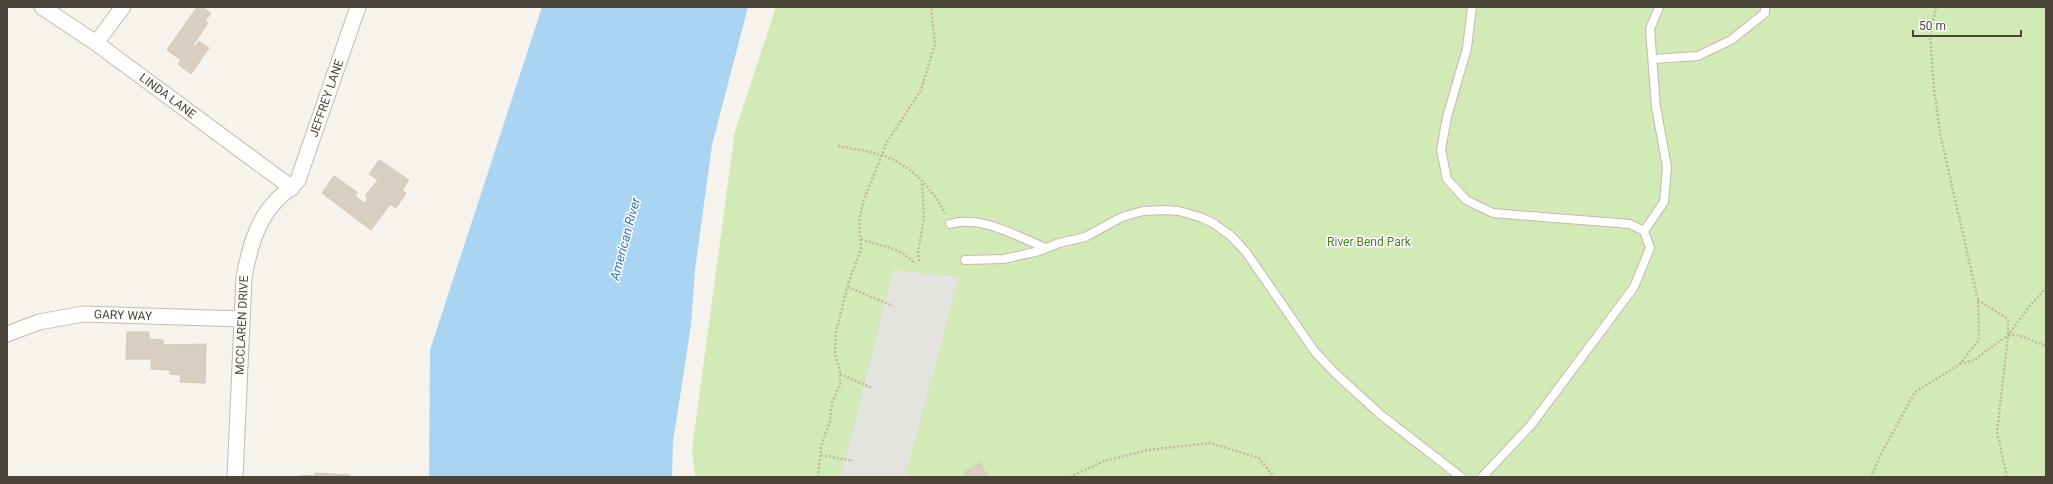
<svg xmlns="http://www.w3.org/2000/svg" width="2053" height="484" viewBox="0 0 2053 484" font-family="Roboto,sans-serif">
	<rect width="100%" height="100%" fill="#f6f3ec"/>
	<path fill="#d2eab5" d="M776,7H2046V477H695L692,449L735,131Z"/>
	<path fill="#e5e3e0" d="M893,270L959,277L905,477H841Z"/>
	<path fill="#a9d4f2" d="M542,7H748L712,145L695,270L691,325L673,442L672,477H429L430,350Z"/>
	<path fill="#d8cfc1" stroke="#d3c7b4" d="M197,7H202L211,13L205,21L208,23L193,45L195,47L199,41L209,48L191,74L178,64L181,60L167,50Z
		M379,160L409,180L402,190L406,193L396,208L390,204L371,230L322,193L334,176L357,192L355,196L364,203L368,198L365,196L378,180L369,174Z
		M127,332H149V339L163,340V345L206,344L205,383L180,382L181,375L170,374V370L151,369V359H126Z
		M980,463L988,477H967L964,473Z
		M315,473L350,475V477H297L304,475L315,476Z"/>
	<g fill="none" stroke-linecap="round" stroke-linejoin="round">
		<defs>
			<path id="service" d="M1472,7L1467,48L1447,117L1441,150L1447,179L1466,200L1493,213L1630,224L1644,231L1650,248L1634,287L1531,425L1482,477
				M1653,59L1698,56L1731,40L1765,13V7
				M950,224C982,215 1016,236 1046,248
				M1644,231L1664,202L1667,167L1656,107L1650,29L1659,7
				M965,260L1004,259L1039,251L1059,243L1085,237L1122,217L1143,211L1165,210L1179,211L1200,217L1213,223L1231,236L1246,252L1315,352L1336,374L1381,415L1461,477"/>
			<g id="minor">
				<path id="s1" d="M42,7L96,43L292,188"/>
				<path d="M96,43L123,7"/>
				<path id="s2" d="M7,334L39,322L83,314L242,319"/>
				<path id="s3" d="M235,477L244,277C249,251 256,221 276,201C283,193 292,188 298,180L358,7"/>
			</g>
		</defs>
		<use href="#service" stroke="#c2bbae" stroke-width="10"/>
		<use href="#minor" stroke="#c2bbae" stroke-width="17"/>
		<path stroke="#c4b79f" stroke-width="2.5" stroke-dasharray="2 2" stroke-linecap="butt" d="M838,146C851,149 865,150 878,154C908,162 932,187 945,214
			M861,239C881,247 899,246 915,264
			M919,261L918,252L924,218L922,182
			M848,287L893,306
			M1978,300L2008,319V335H2018L2046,346
			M1960,364L1974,360L2008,335L2028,308L2046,288
			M840,374L872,388
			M821,455L853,461
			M818,477L821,446L830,421L832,403L840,384V370L835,355L836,332L848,284L861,249L859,221L863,202L887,142L921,90L935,44L931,7
			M1070,477L1104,461L1147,450L1210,443L1259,458L1274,477
			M1871,477L1881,454L1915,392L1959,365L1979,340L1978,300L1941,138L1934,90L1930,34L1936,7
			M2007,477L1997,432L2008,335"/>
		<use href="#service" stroke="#fff" stroke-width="8"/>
		<use href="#minor" stroke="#fff" stroke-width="15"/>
	</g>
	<g text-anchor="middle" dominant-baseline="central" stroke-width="3" stroke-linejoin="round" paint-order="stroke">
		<g font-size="12" fill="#4b4439" stroke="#fff">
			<text stroke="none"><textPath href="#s1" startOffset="154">LINDA LANE</textPath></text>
			<text stroke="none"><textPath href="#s3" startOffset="401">JEFFREY LANE</textPath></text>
			<text stroke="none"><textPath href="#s2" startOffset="119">GARY WAY</textPath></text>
			<text stroke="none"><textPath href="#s3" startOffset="152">MCCLAREN DRIVE</textPath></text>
		</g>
		<g font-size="12" fill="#4a7f2a" stroke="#fff">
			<text x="1369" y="242">River Bend Park</text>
		</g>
		<g font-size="13" font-style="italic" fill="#2e7ab2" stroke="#fff">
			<text transform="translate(625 239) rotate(-75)">American River</text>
		</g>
	</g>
	<rect width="2053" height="484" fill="none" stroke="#4b4439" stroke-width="16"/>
	<path d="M1913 30v6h108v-6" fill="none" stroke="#4b4439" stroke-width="2"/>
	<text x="1919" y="30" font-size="12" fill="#4b4439" stroke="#ffffff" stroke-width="3" paint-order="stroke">50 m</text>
</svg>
